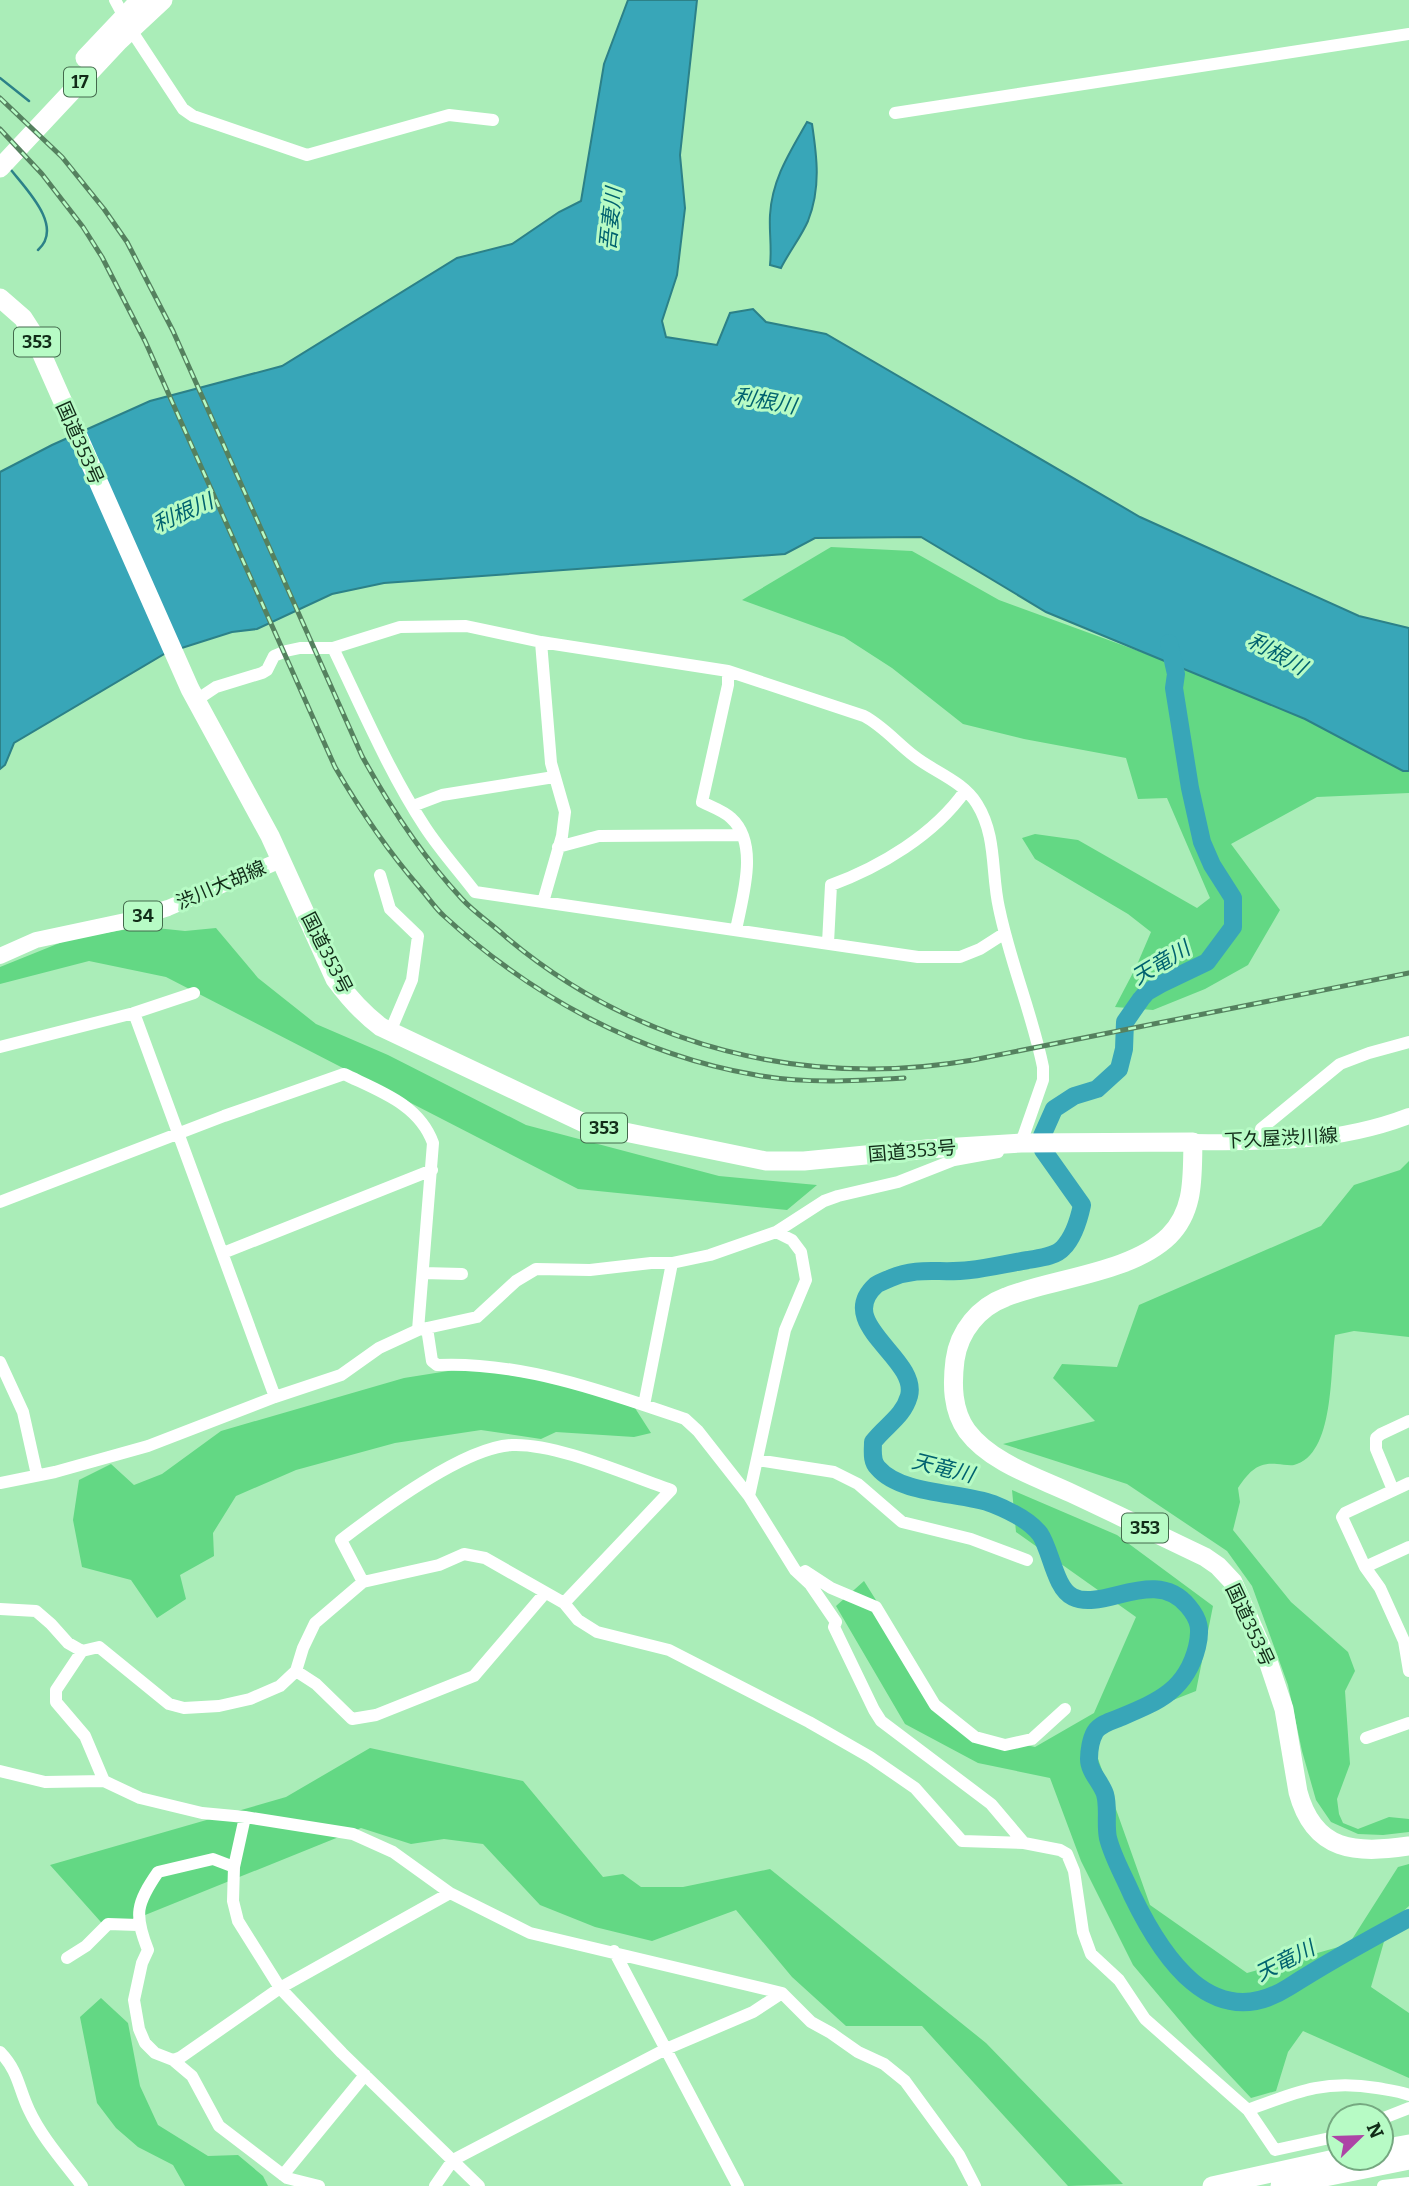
<svg xmlns="http://www.w3.org/2000/svg" width="1409" height="2186" viewBox="0 0 1409 2186" font-family="Bitter,'Noto Sans JP',serif">
	<rect width="100%" height="100%" fill="#aaedb8"/>
	<path fill="#63d884" d="M831,547L912,551L999,600L1155,657L1305,719L1403,771H1409V793L1317,797L1231,844L1280,910L1248,965L1205,989L1153,1010L1115,1007L1136,967L1151,932L1128,914L1035,859L1022,838L1035,834L1078,840L1197,908L1210,898L1167,798L1138,799L1126,758L1024,739L963,724L892,668L844,637L742,600Z
		M156,928L185,931L216,928L258,978L316,1024L388,1055L526,1125L719,1176L817,1185L787,1210L578,1189L166,977L89,961L0,984V967L72,938L123,930Z
		M1409,1161V1337L1354,1331L1335,1335C1330,1369 1335,1455 1294,1465C1289,1466 1282,1464 1277,1464C1257,1462 1249,1472 1238,1488L1240,1502L1233,1530L1291,1602L1348,1652L1355,1671L1345,1691L1350,1764L1337,1799L1339,1814L1343,1823L1358,1829L1389,1817L1409,1819V1832L1383,1835L1358,1834L1331,1822L1316,1800L1302,1751L1288,1685L1252,1586L1227,1551L1127,1484L1003,1444L1095,1421L1053,1378L1062,1364L1117,1367L1139,1305L1321,1226L1354,1185L1400,1170Z
		M467,1368L565,1384L635,1408L651,1433L634,1437L556,1432L541,1439L481,1430L395,1443L296,1470L236,1496L213,1533L214,1556L180,1575L186,1599L157,1618L131,1580L82,1567L73,1520L79,1480L111,1464L134,1485L162,1474L221,1431L404,1378Z
		M1012,1490L1117,1535L1213,1606L1196,1691L1125,1719L1091,1739L1150,1905L1247,1973L1349,1944L1398,1867L1409,1864V1906L1389,1924L1371,1987L1409,2013V2078L1303,2031L1288,2052L1276,2091L1251,2098L1192,2035L1133,1965L1081,1861L1050,1778L978,1763L905,1724L836,1606L864,1581L956,1728L1035,1747L1094,1713L1136,1617L1016,1532Z
		M370,1748L523,1781L603,1877L623,1874L641,1887H683L770,1869L986,2043L1123,2184L1068,2186L922,2026H846L792,1977L736,1910L652,1941L595,1927L540,1905L483,1844L444,1839L411,1844L361,1828L108,1930L50,1865L286,1797Z
		M101,1998L128,2023L140,2086L158,2125L208,2156L238,2155L263,2176L268,2186H185L173,2165L138,2147L116,2128L97,2103L80,2017Z"/>
	<path fill="#38a6b8" stroke="#2c8188" stroke-width="2" d="M628,0H697L680,155L685,208L677,275L662,321L666,337L717,345L730,313L753,309L766,322L826,334L1140,517L1359,616L1409,628V771H1403L1305,719L1046,612L921,537L815,538L785,554L384,583L332,594L257,629L232,632L166,653L14,743L5,765L0,769V472L52,445L150,401L282,366L457,258L512,244L559,212L581,201L604,64Z
		M807,122L812,124C817,157 821,188 808,221C801,237 789,252 781,268L770,265C772,248 769,232 770,215C772,179 790,152 807,122Z"/>
	<g fill="none" stroke-linecap="round" stroke-linejoin="round">
		<path stroke="#2c8188" stroke-width="2.5" d="M0,78L29,101
			M11,170C27,190 64,227 38,250"/>
		<path stroke="#38a6b8" stroke-width="18" d="M1169,643L1176,674L1174,688L1190,788L1202,842L1212,865L1233,898V927L1207,962L1161,984L1147,992L1141,999L1125,1022L1124,1049L1119,1069L1097,1089L1074,1096L1054,1109L1042,1136L1043,1150L1082,1205C1079,1219 1074,1237 1063,1248C1055,1257 1039,1258 1028,1260C1009,1263 989,1268 970,1270C940,1274 920,1266 891,1278C887,1280 880,1282 876,1285C833,1324 919,1358 909,1396C903,1417 886,1425 873,1442C873,1451 871,1461 878,1468C901,1495 962,1492 993,1504C1008,1510 1030,1521 1040,1534C1051,1550 1055,1589 1073,1597C1103,1612 1155,1566 1188,1606C1200,1620 1201,1630 1197,1647C1186,1691 1157,1702 1119,1718C1111,1721 1100,1724 1095,1732C1091,1739 1089,1751 1089,1759C1089,1772 1101,1782 1105,1794C1109,1808 1105,1824 1108,1838C1113,1858 1124,1876 1132,1895C1161,1955 1212,2036 1289,1987C1328,1962 1368,1940 1409,1918"/>
		<path stroke="#fff" stroke-width="12" d="M115,0L131,30L183,109L193,116L307,155L449,115L493,120
			M895,113L1409,34
			M541,642L551,763L565,812L562,836L543,902
			M333,648C362,708 389,772 425,827C440,850 459,871 475,892L918,957H960L980,949L1005,933
			M728,671V685L702,802C712,807 724,811 731,818C760,844 742,898 736,930
			M195,701L216,687L262,673L267,670L274,656L286,651L300,648H333L400,627L466,626L541,642L728,671L864,716C883,726 897,743 914,756C934,772 963,781 977,804C997,836 991,873 999,908C1010,962 1032,1013 1043,1067V1080L1021,1143L1015,1146
			M413,806L442,795L554,777
			M558,847L599,836L742,835
			M380,875L390,909L418,936L412,980L390,1032
			M828,943L831,885C880,867 934,835 965,791
			M134,1013L275,1397
			M0,1047L134,1013L194,993
			M1259,1143L1261,1129L1340,1064L1369,1053L1409,1042
			M0,1202L224,1116L344,1074C379,1091 419,1104 433,1143L418,1330
			M223,1253L432,1170
			M423,1273L462,1274
			M427,1328L432,1361L437,1365C520,1361 607,1392 685,1419L698,1431L749,1496L795,1570L810,1584L836,1622L834,1627L874,1710L881,1721L991,1804L1024,1843
			M0,1362L23,1412L37,1475
			M644,1405L672,1263
			M757,1460L834,1472L858,1484L902,1522L971,1539L1027,1560
			M0,1483L55,1472L148,1446L275,1397L341,1375L379,1348L418,1330L477,1317L516,1281L536,1269L590,1270L651,1263H672L710,1255L776,1232L824,1201L838,1196L898,1182L954,1160L998,1152
			M1409,1483L1345,1513L1342,1517L1365,1567L1380,1588L1404,1641L1409,1671
			M1393,1490L1376,1449V1438L1381,1434L1409,1421
			M749,1496L785,1330L806,1280L801,1252L792,1240L776,1232
			M1365,1567L1409,1547
			M805,1571L831,1588L876,1607L935,1705L975,1737L1005,1745L1032,1739L1065,1709
			M363,1582L341,1540C380,1510 464,1447 512,1445C556,1443 627,1475 671,1490L564,1603
			M0,1609L36,1611L51,1624L68,1643L82,1651L99,1647L169,1704L184,1708L219,1706L250,1699L280,1686L296,1671L303,1648L315,1623L363,1582L439,1565L464,1554L485,1558L564,1603L578,1620L597,1632L669,1650L809,1722L870,1757L915,1788L962,1841L1024,1843L1060,1850L1067,1854L1074,1871L1083,1932L1091,1954L1119,1980L1145,2019L1248,2110L1275,2150L1339,2136
			M82,1651L56,1690V1702L85,1736L104,1781
			M296,1671L316,1684L352,1719L376,1715L474,1676L545,1593
			M1366,1738L1409,1723
			M0,1771L45,1782L104,1781L140,1798L202,1813L245,1817L353,1834L393,1852L450,1893L530,1933L782,1993L811,2022L831,2033L858,2052L884,2064L905,2081L959,2155L975,2186
			M245,1817L234,1867L233,1901L238,1921L280,1988L342,2053L479,2186
			M234,1867L213,1859L158,1872C136,1904 134,1914 148,1950L142,1963L134,2000L139,2029L145,2043L155,2053L173,2060L192,2076L219,2126L287,2178L319,2186
			M614,1951L738,2186
			M67,1958L86,1946L108,1924L138,1925
			M0,2052C19,2072 18,2087 29,2110C42,2138 64,2162 82,2186
			M173,2060L181,2057L280,1988L450,1893
			M1248,2110C1296,2092 1325,2079 1377,2088C1388,2090 1399,2091 1409,2095
			M1381,2119L1409,2108
			M283,2175L365,2075
			M435,2186L453,2160L666,2049L753,2012L782,1993
			M1383,2186L1409,2183"/>
		<path stroke="#fff" stroke-width="16" d="M0,956L36,940L130,920L168,908L281,860
			M1193,1142C1267,1143 1339,1143 1409,1116"/>
		<path stroke="#fff" stroke-width="19" d="M85,58L140,0
			M0,168L119,41L163,0
			M0,298L23,318L32,332L190,689L270,836L335,979C349,998 362,1013 381,1027L586,1124L766,1161H804L927,1149L1021,1143L1193,1142C1192,1176 1195,1210 1169,1236C1131,1273 1054,1278 1006,1297C979,1307 959,1331 955,1360C952,1384 952,1410 967,1431C991,1463 1037,1477 1071,1493C1116,1514 1161,1536 1205,1557L1218,1566L1233,1582L1269,1664L1284,1709L1298,1792C1314,1852 1356,1854 1409,1846
			M1381,2149L1409,2144
			M1212,2186L1339,2158
			M1280,2186L1409,2160"/>
		<defs>
			<path id="rail" d="M0,98L62,157L104,209L127,242L173,331L362,756C390,807 422,856 462,899C475,913 492,924 506,937C637,1047 805,1089 973,1060L1409,973
				M0,129L42,174L83,227L102,257L145,341L335,767C360,810 387,850 420,888C428,897 435,908 444,916C531,996 639,1055 756,1075C805,1084 855,1081 904,1078"/>
		</defs>
		<use href="#rail" stroke="#55815f" stroke-width="5"/>
		<use href="#rail" stroke="#b7fbc5" stroke-width="2.5" stroke-dasharray="8" stroke-linecap="butt"/>
	</g>
	<g text-anchor="middle" dominant-baseline="central" stroke-width="6" stroke-linejoin="round" paint-order="stroke">
		<g fill="#b7fbc5" stroke="#436a4c" stroke-width="2">
			<rect x="64" y="67.5" width="32" height="29" rx="5"/>
			<rect x="14" y="327.5" width="46" height="29" rx="5"/>
			<rect x="124" y="901.5" width="38" height="29" rx="5"/>
			<rect x="581" y="1113.5" width="46" height="29" rx="5"/>
			<rect x="1122" y="1513.5" width="46" height="29" rx="5"/>
		</g>
		<g font-size="18" font-weight="bold" fill="#112c18">
			<text x="80" y="82">17</text>
			<text x="37" y="342">353</text>
			<text x="143" y="916">34</text>
			<text x="604" y="1128">353</text>
			<text x="1145" y="1528">353</text>
		</g>
		<g font-size="19" fill="#112c18" stroke="#b7fbc5">
			<text transform="translate(80 443) rotate(66)">国道353号</text>
			<text transform="translate(221 885) rotate(-23)">渋川大胡線</text>
			<text transform="translate(327 953) rotate(63)">国道353号</text>
			<text transform="translate(1281 1138) rotate(-3)">下久屋渋川線</text>
			<text transform="translate(912 1151) rotate(-5)">国道353号</text>
			<text transform="translate(1250 1625) rotate(65)">国道353号</text>
		</g>
		<g font-size="21" font-style="italic" fill="#00626f" stroke="#b7fbc5">
			<text transform="translate(611 219) rotate(-84)">吾妻川</text>
			<text transform="translate(765 401) rotate(10)">利根川</text>
			<text transform="translate(183 513) rotate(-24)">利根川</text>
			<text transform="translate(1277 654) rotate(29)">利根川</text>
			<text transform="translate(1161 963) rotate(-31)">天竜川</text>
			<text transform="translate(943 1468) rotate(14)">天竜川</text>
			<text transform="translate(1285 1961) rotate(-27)">天竜川</text>
		</g>
	</g>
	<g transform="translate(1360 2137) rotate(67)"><circle r="33" fill="#b7fbc5" stroke="#75a880" stroke-width="2"/>
	<path d="M0-5L12 26L0 18L-12 26Z" fill="#ad44a6"/>
	<text y="-10" font-size="19" font-weight="bold" text-anchor="middle" fill="#112c18">N</text>
	</g>
</svg>
